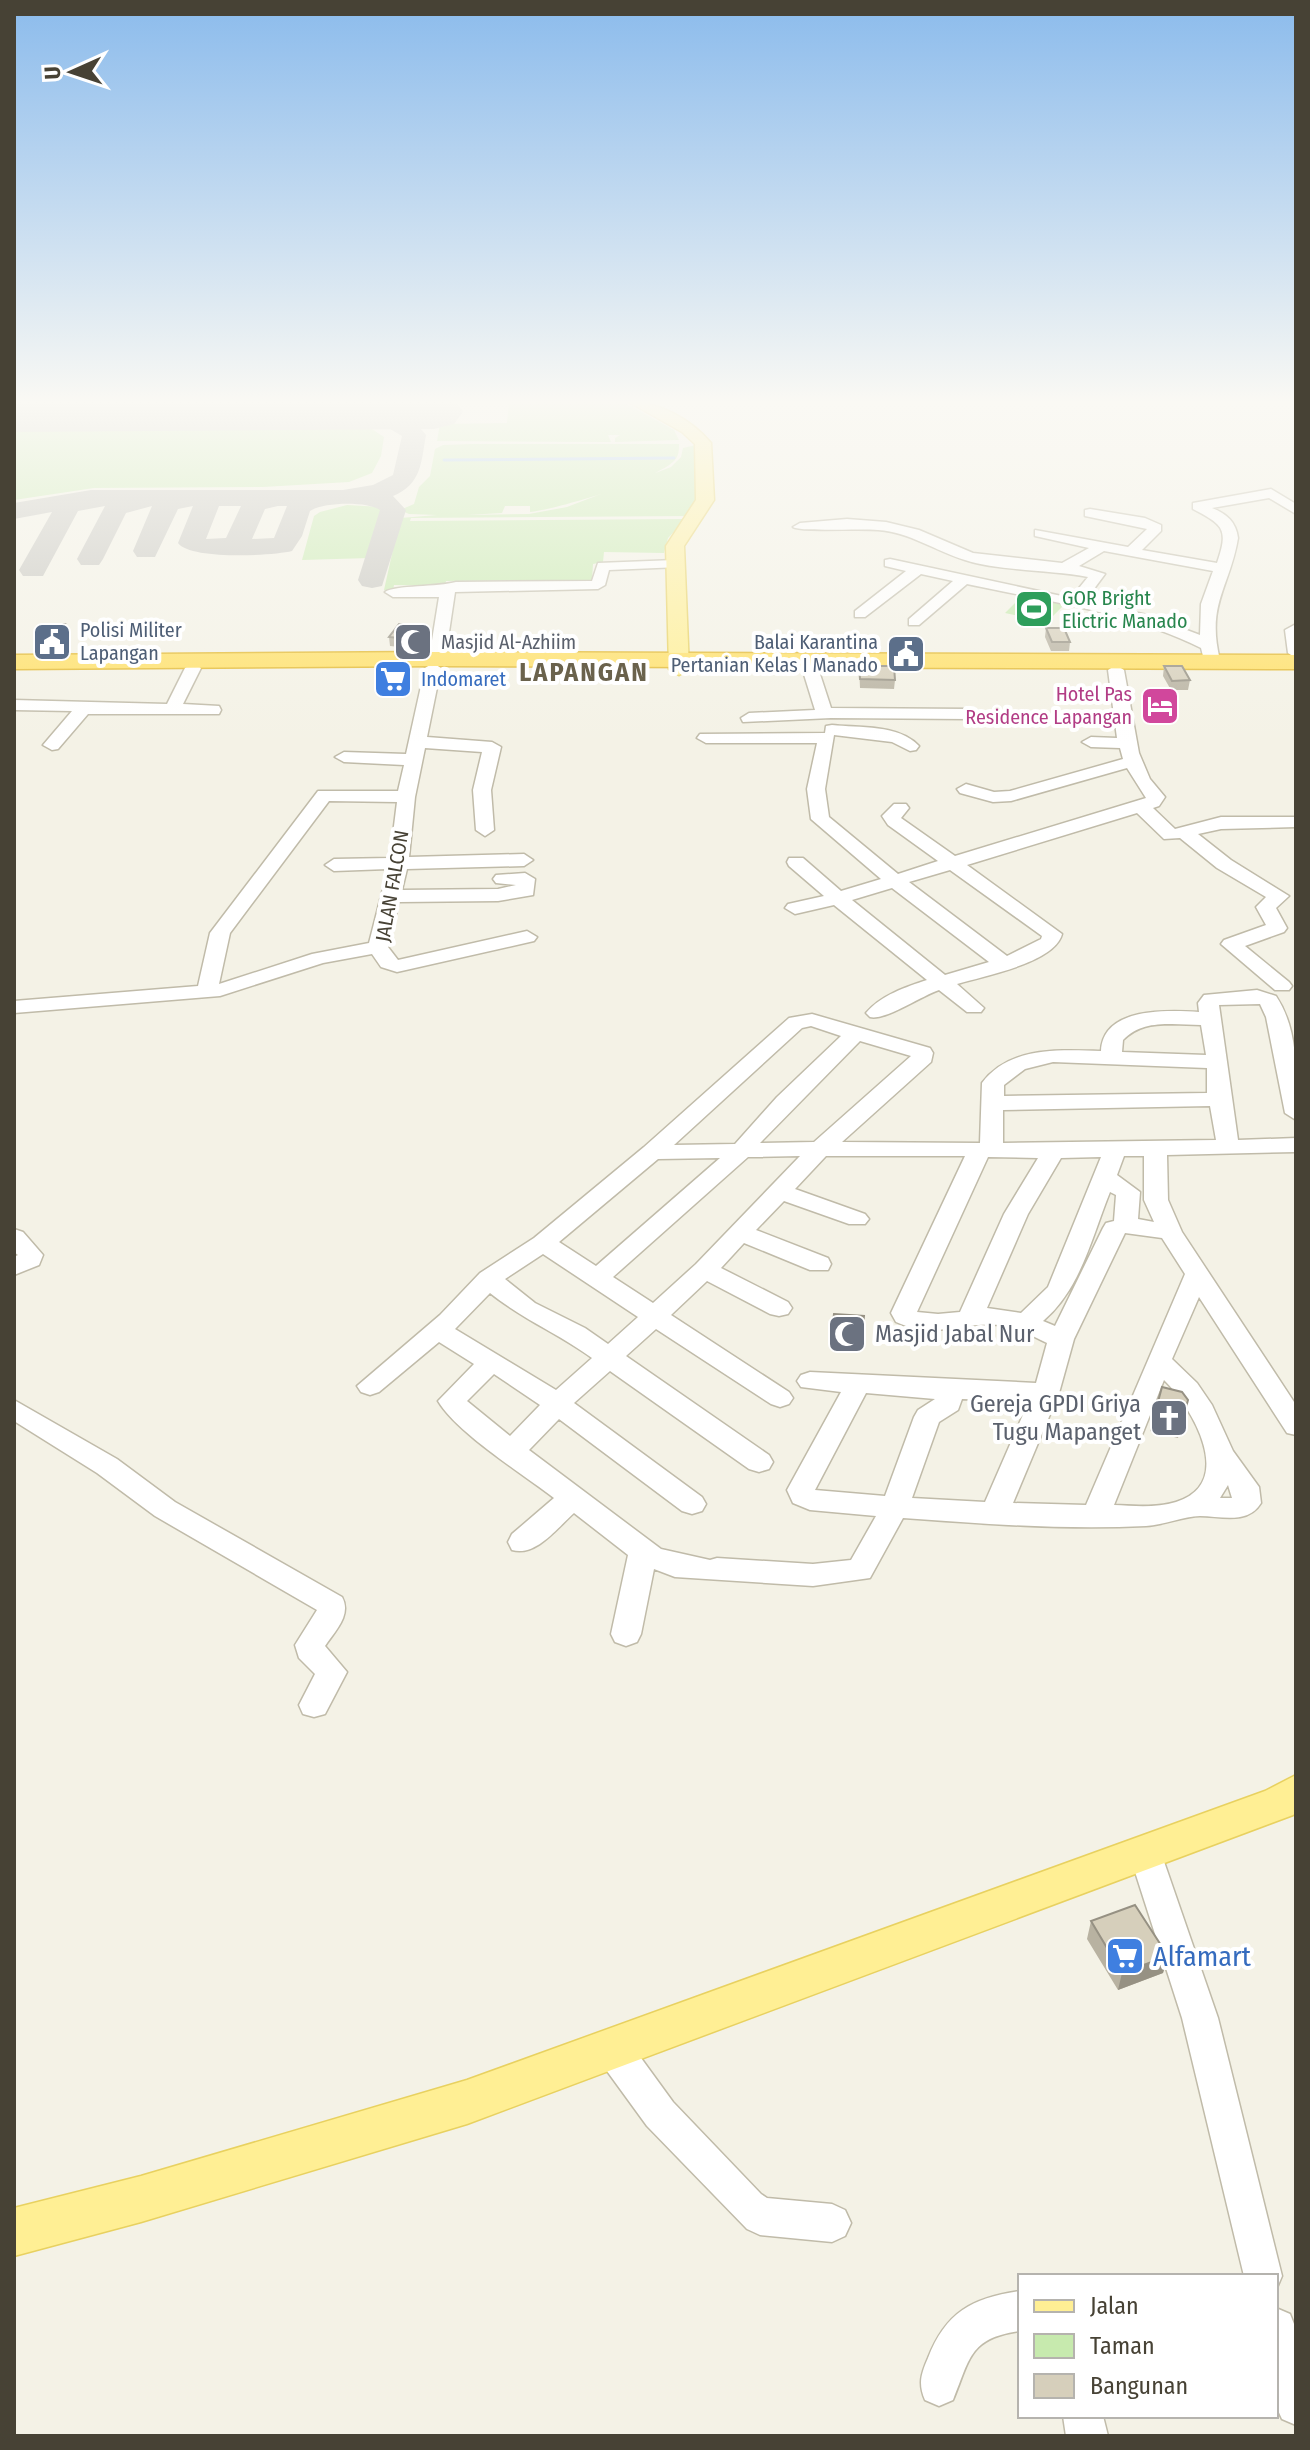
<svg xmlns="http://www.w3.org/2000/svg" width="1310" height="2450" viewBox="0 0 1310 2450" font-family="'Fira Sans Condensed',sans-serif">
	<rect width="100%" height="100%" fill="#f4f2e6"/>
	<path fill="#c7eaae" d="M509,402H623L674,430L679,440L615,442V438L620,435H608L611,442L437,441L440,424L507,423Z
		M350,424L369,427L384,437L381,456L372,473L349,482L263,487L94,488L14,500V427Z
		M471,444H679C679,450 679,456 674,461C655,480 558,509 530,512V506H505L502,513L467,515L529,514L567,507L671,467L681,457L683,448L696,445L700,505L690,516L411,518L410,521L686,519L668,538L664,553L604,552L603,562L593,564L592,580L446,581L445,586L394,585L393,590H384L400,518L437,515L409,514L400,510L414,504L419,487L430,476L435,449L443,445Z
		M347,505L382,507L370,558L302,560L314,516L320,512Z
		M1022,596L1064,605L1047,622L1005,613Z"/>
	<g fill="none" stroke-linecap="round" stroke-linejoin="round">
		<path stroke="#a0c6f3" stroke-width="3" d="M444,460L674,458"/>
		<path fill="#c5c4be" fill-rule="evenodd" d="M329,406C362,407 404,405 426,435C421,462 422,484 393,496L406,510L382,586L372,588L362,586L358,580L380,510C367,501 323,502 310,511L302,536L292,551C272,556 190,560 178,543L193,506L178,509L155,557H137L133,551L152,506L126,513L103,559L99,565H81L77,559L105,506L78,511L43,576H23L19,570L52,512L14,519V503L91,490H343L373,485L393,475L402,436L380,423L321,418L317,413L321,408ZM219,506H241L226,538L206,539ZM278,506H287L274,538L252,539L265,509Z"/>
		<path fill="#c5c4be" fill-rule="evenodd" d="M14,402H456L463,412L454,424L434,429L14,432Z"/>
		<defs>
			<path id="minor" d="M1271,489L1296,504V514L1269,498L1212,508C1227,514 1236,522 1238,538C1230,587 1206,604 1220,660L1212,665L1204,660L1201,648C1129,612 1045,601 967,584L919,625H909V619L953,581L921,574L865,617H855V611L906,571L885,566V560L890,559L1071,598L1088,577C1052,570 998,571 965,560C935,551 910,532 878,530C862,528 799,532 793,527L800,523L847,519L886,522L919,530L973,553L1062,563L1089,548L1035,536V530L1128,547L1147,529L1085,516V510L1090,509L1145,518L1161,525V531L1142,550L1217,563C1229,528 1223,525 1193,509V503ZM1104,551L1213,571L1201,604L1200,635L1147,615L1085,601L1105,574L1079,566Z
				M675,560L680,561V567L609,570L605,585L598,589L455,592L445,659L437,664L429,659L439,597H393L385,592C394,585 439,587 456,582L592,581L598,563Z
				M1296,624V658L1288,653L1285,630Z
				M193,663L201,668L183,704L219,706L221,710L219,714H88L58,749L52,750L43,745L72,711L14,710V700L167,704L185,668Z
				M433,663L441,668L427,737L492,742L501,747L491,790L494,830L485,836L476,830L473,790L482,752L425,748L415,797L409,857L524,854L533,860L524,866L407,869L402,890L498,889L516,885L496,883L493,879L496,875L525,873L535,879L533,895L498,901L399,902L388,947L398,960L527,931L537,937L534,941L397,972L381,967L372,954L323,963L220,996L14,1013V1001L198,986L210,933L318,791H398L404,765L344,762L335,757L344,752L406,754L425,668ZM329,801L397,802L390,858L334,859L325,865L334,871L388,869L369,943L312,954L219,984L230,933Z
				M810,663L818,668L831,708L970,709L978,714L970,719L831,718L743,722L741,718L749,713L815,710L802,668Z
				M1116,665L1124,670L1139,753L1150,779L1165,797L1159,806L1153,808L1175,829L1221,817H1296V827L1221,829L1198,834L1231,860L1289,896L1276,908L1287,928L1284,932L1245,946L1289,982L1292,986L1289,990H1275L1221,944L1224,940L1266,925L1256,907L1266,897L1217,868L1180,838L1164,839L1137,813L967,865L1062,934C1055,963 983,976 957,984L984,1008L981,1012H967L939,990C921,996 885,1021 870,1017L866,1013C881,995 906,987 927,980L834,905L795,914L785,908L788,904L824,896L789,866L787,862L789,858H803L841,891L881,879L811,819L807,789L817,743H706L697,738L700,734L825,733L826,726L832,725C859,728 899,724 919,746L916,750L910,751L892,742L834,735L825,789L829,817L898,874L938,861L888,825L882,816L894,804H906L909,808L901,818L955,856L1146,798L1127,768L1011,801L993,802L960,793L957,789L966,784L994,792L1010,791L1123,759L1120,748L1091,747L1082,742L1091,737L1117,738L1108,670ZM950,870L1042,936L1041,939L1007,956L909,882ZM892,888L989,962L945,975L852,900Z
				M1257,990L1276,996C1300,1032 1296,1078 1296,1120L1285,1113L1266,1017L1260,1004L1219,1005L1238,1140L1296,1138V1152L1167,1155L1168,1200L1182,1232L1296,1405V1435L1287,1433L1199,1297L1172,1359L1197,1383L1212,1405L1233,1451L1259,1487L1261,1503C1248,1525 1220,1516 1200,1516C1184,1516 1164,1525 1146,1526C1065,1530 984,1524 903,1518L870,1578L813,1586L675,1577L654,1569L641,1634L637,1642L626,1646L615,1642L611,1634L628,1555L574,1513C557,1528 536,1557 512,1550L508,1542L512,1534L554,1498C523,1474 457,1433 438,1401L474,1364L439,1342L379,1392L370,1395L361,1392L357,1386L440,1315L480,1273L534,1238L644,1147L789,1018L812,1014L930,1048L933,1053L931,1062L842,1142L980,1143L982,1083C1009,1046 1060,1050 1101,1051C1103,1007 1167,1010 1199,1012L1198,1003L1204,995ZM1172,1024L1201,1025L1206,1055L1122,1052L1123,1040C1137,1026 1152,1024 1172,1024ZM811,1026L841,1036L777,1097L735,1144L674,1145L802,1028ZM860,1041L911,1056L814,1142L760,1143ZM1053,1062L1207,1068V1093L1004,1096V1085L1025,1069ZM1210,1106L1216,1140L1003,1143V1110ZM800,1156L696,1264L653,1303L613,1277L748,1157ZM826,1156H965L891,1313L896,1322C936,1340 962,1321 1001,1325C1017,1327 1032,1336 1047,1343L1036,1383L810,1372L801,1375L797,1381L801,1387L841,1392L787,1490L793,1503L810,1510L876,1516L851,1560L813,1564L717,1558L710,1560L661,1549L529,1450L559,1419L682,1511L692,1514L702,1511L706,1504L702,1497L574,1403L610,1371L749,1469L759,1472L769,1469L773,1462L769,1455L626,1356L656,1329L771,1404L780,1407L789,1404L793,1398L789,1392L671,1315L707,1281L770,1314L779,1316L788,1314L792,1308L788,1302L721,1268L744,1243L810,1270H828L831,1264L828,1258L756,1230L784,1201L849,1224H865L869,1219L865,1214L795,1189ZM1124,1156H1144V1200L1154,1222L1138,1219L1140,1192L1117,1175ZM988,1157L1038,1158L1004,1214L960,1312L938,1314L917,1312ZM1101,1157L1048,1287L1021,1313L987,1308L1028,1214L1061,1158ZM720,1158L596,1266L559,1242L658,1159ZM1110,1192L1116,1195L1114,1221L1106,1223L1103,1228L1055,1326L1043,1321C1081,1289 1092,1236 1110,1192ZM1125,1233L1162,1238L1185,1274L1086,1505L1013,1503L1059,1393L1074,1339ZM543,1254L638,1317L608,1344L585,1328L535,1303L505,1279ZM490,1293C522,1319 559,1334 592,1358L556,1390L455,1329ZM494,1374L540,1405L510,1436L467,1401ZM1164,1380C1192,1407 1237,1483 1176,1502C1157,1508 1134,1506 1114,1505ZM866,1393L935,1399L918,1410L914,1417L885,1496L815,1490ZM962,1399L1029,1401L985,1502L912,1498L939,1422L958,1410ZM1228,1485L1232,1498H1220Z
				M14,1229L23,1232L43,1255L39,1265L14,1275V1257L18,1255L14,1252Z
				M14,1400L117,1459L175,1502L342,1597C352,1615 335,1631 325,1646L347,1672L325,1714L314,1717L303,1714L299,1705L315,1674L299,1658L295,1645L317,1610L155,1516L97,1473L14,1421Z
				M1145,1839L1157,1843L1161,1853L1218,2018L1282,2276L1276,2290V2276H1244L1182,2018L1129,1853L1133,1843Z
				M612,2031L625,2036L673,2102L761,2194L767,2198L832,2204L845,2210L851,2223L845,2236L832,2242L760,2235L747,2229L647,2126L599,2060L594,2048L599,2036Z
				M1020,2291V2331C969,2338 970,2359 953,2400L939,2406L925,2400C918,2384 921,2374 928,2358C946,2312 972,2298 1020,2291Z
				M1276,2308L1290,2314L1296,2329V2425L1282,2419L1276,2406Z
				M1063,2416H1103L1108,2436H1066Z"/>
			<path id="major" d="M629,402C658,401 692,420 711,443L714,500L684,546L689,669L679,675L669,669L666,546L696,500L695,444L682,432Z
				M1296,1775V1813L1293,1815L467,2124L141,2222L14,2256V2208L141,2176L467,2080L1265,1791Z"/>
			<path id="highway" d="M437,652L1296,655V669L437,666L14,669V655Z"/>
		</defs>
		<use href="#minor" stroke="#c0bba9" stroke-width="3"/>
		<use href="#major" stroke="#e8d160" stroke-width="3"/>
		<use href="#highway" stroke="#e3b931" stroke-width="3"/>
		<use href="#minor" fill="#fff" fill-rule="evenodd"/>
		<use href="#major" fill="#ffef94" fill-rule="evenodd"/>
		<use href="#highway" fill="#ffe066" fill-rule="evenodd"/>
	</g>
	<path fill="#b8b2a1" d="M429,628L430,637L428,646L420,649L390,646L389,637Z
		M1046,628L1070,642L1069,651H1051L1045,637Z
		M67,633L58,652H37L36,643Z
		M859,666L895,680L894,689L860,688Z
		M1164,666L1190,680L1188,690H1171L1163,676Z
		M834,1314L864,1316L861,1344L831,1341Z
		M1188,1400L1178,1438L1150,1431L1153,1420Z
		M1091,1921L1168,1956L1163,1973L1118,1990L1087,1939Z"/>
	<path fill="#969183" d="M65,624L67,633L58,652L56,642Z
		M429,628L430,637L428,646L420,649L419,640Z
		M1168,1956L1163,1973L1118,1990L1122,1973Z"/>
	<path fill="#d6cfbb" stroke="#969183" stroke-width="2" d="M44,624H65L56,642L36,643Z
		M399,624L429,628L427,637L419,640L389,637Z
		M1046,628H1064L1070,642H1052Z
		M859,666H894L895,680L860,679Z
		M1164,666H1182L1190,680L1172,681Z
		M834,1314L864,1316L862,1332L832,1329Z
		M1162,1387L1182,1392L1188,1400L1181,1426L1153,1420Z
		M1135,1905L1168,1956L1122,1973L1091,1921Z"/>
	<linearGradient id="sky" x2="0" y2="1"><stop stop-color="#8bbbec"/><stop offset="0.54" stop-color="#faf9f4"/><stop offset="1" stop-color="#faf9f4" stop-opacity="0"/></linearGradient>
	<rect width="1310" height="745" fill="url(#sky)"/>
	<defs>
		<symbol id="stadium-square" viewBox="-11 -11 22 22"><rect x="-9" y="-9" width="18" height="18" rx="4" fill="#2e9e5b" stroke="#fff"/><path d="M0-5a6.5 5 0 1 0 0 10a6.5 5 0 1 0 0-10ZM-3.5-1.8h7v3.6h-7Z" fill="#fff"/></symbol>
		<symbol id="civic-square" viewBox="-11 -11 22 22"><rect x="-9" y="-9" width="18" height="18" rx="4" fill="#5c6f8a" stroke="#fff"/><path d="M-.6-6.5H3V-4.5H.6V-3L4-1V1h2V6H-6V1h2V-1L-.6-3ZM-1.2 2.5V6h2.4V2.5Z" fill="#fff"/></symbol>
		<symbol id="mosque-square" viewBox="-11 -11 22 22"><rect x="-9" y="-9" width="18" height="18" rx="4" fill="#6b7280" stroke="#fff"/><path d="M3.5-4.9A6 6 0 1 0 3.5 4.9A5 5 0 1 1 3.5-4.9Z" fill="#fff"/></symbol>
		<symbol id="supermarket-square" viewBox="-11 -11 22 22"><rect x="-9" y="-9" width="18" height="18" rx="4" fill="#3f7fe0" stroke="#fff"/><path d="M-6-5.5h2.5l.6 2H6L4.5 2H-2.5L-4.4-4H-6ZM-1.5 3.2a1.3 1.3 0 1 0 .1 0ZM3 3.2a1.3 1.3 0 1 0 .1 0Z" fill="#fff"/></symbol>
		<symbol id="hotel-square" viewBox="-11 -11 22 22"><rect x="-9" y="-9" width="18" height="18" rx="4" fill="#d1479c" stroke="#fff"/><path d="M-6-4.5h1.5V1H6V5H4.5V3h-9V5H-6ZM-4 0a1.8 1.8 0 1 1 3.6 0ZM.5 0V-2.5h3Q6-2.5 6 0Z" fill="#fff"/></symbol>
		<symbol id="church-square" viewBox="-11 -11 22 22"><rect x="-9" y="-9" width="18" height="18" rx="4" fill="#6b7280" stroke="#fff"/><path d="M-1.2-6h2.4v3.5h3.3v2.4h-3.3V6h-2.4V-.1h-3.3v-2.4h3.3Z" fill="#fff"/></symbol>
	</defs>
	<g fill-rule="evenodd">
		<use href="#stadium-square" x="1012" y="587" width="44" height="44"/>
		<use href="#civic-square" x="30" y="620" width="44" height="44"/>
		<use href="#mosque-square" x="391" y="620" width="44" height="44"/>
		<use href="#civic-square" x="884" y="632" width="44" height="44"/>
		<use href="#supermarket-square" x="371" y="657" width="44" height="44"/>
		<use href="#hotel-square" x="1138" y="684" width="44" height="44"/>
		<use href="#mosque-square" x="825" y="1312" width="44" height="44"/>
		<use href="#church-square" x="1147" y="1396" width="44" height="44"/>
		<use href="#supermarket-square" x="1103" y="1934" width="44" height="44"/>
	</g>
	<g text-anchor="middle" dominant-baseline="central" stroke-width="8" stroke-linejoin="round" paint-order="stroke">
		<g font-size="20" fill="#27864d" stroke="#fff" text-anchor="start">
			<text x="1062" y="598">GOR Bright<tspan x="1062" dy="23">Elictric Manado</tspan></text>
		</g>
		<g font-size="20" fill="#4e5e75" stroke="#fff" text-anchor="start">
			<text x="80" y="630">Polisi Militer<tspan x="80" dy="23">Lapangan</tspan></text>
			<text x="878" y="642" text-anchor="end">Balai Karantina<tspan x="878" dy="23">Pertanian Kelas I Manado</tspan></text>
		</g>
		<g font-size="20" fill="#5b616d" stroke="#fff" text-anchor="start">
			<text x="441" y="642">Masjid Al-Azhiim</text>
		</g>
		<g font-size="20" fill="#366cbe" stroke="#fff" text-anchor="start">
			<text x="421" y="679">Indomaret</text>
		</g>
		<g font-size="20" fill="#b23c85" stroke="#fff" text-anchor="end">
			<text x="1132" y="694">Hotel Pas<tspan x="1132" dy="23">Residence Lapangan</tspan></text>
		</g>
		<g font-size="20" fill="#474235" stroke="#fff">
			<text transform="translate(392 886) rotate(-80)">JALAN FALCON</text>
		</g>
		<g font-size="24" fill="#5b616d" stroke="#fff" text-anchor="start">
			<text x="875" y="1334">Masjid Jabal Nur</text>
			<text x="1141" y="1404" text-anchor="end">Gereja GPDI Griya<tspan x="1141" dy="28">Tugu Mapanget</tspan></text>
		</g>
		<g font-size="26" font-weight="bold" letter-spacing="2" fill="#6a624c" stroke="#fff">
			<text x="584" y="672">LAPANGAN</text>
		</g>
		<g font-size="28" fill="#366cbe" stroke="#fff" text-anchor="start">
			<text x="1153" y="1956">Alfamart</text>
		</g>
	</g>
	<rect width="1310" height="2450" fill="none" stroke="#474235" stroke-width="32"/>
	<rect x="1018" y="2274" width="260" height="144" fill="#ffffff" stroke="#b5b3ae" stroke-width="2"/>
	<rect x="1034" y="2300" width="40" height="12" fill="#ffef94" stroke="#b5b3ae" stroke-width="2"/>
	<text x="1090" y="2314" font-size="24" fill="#474235">Jalan</text>
	<rect x="1034" y="2334" width="40" height="24" fill="#c7eaae" stroke="#b5b3ae" stroke-width="2"/>
	<text x="1090" y="2354" font-size="24" fill="#474235">Taman</text>
	<rect x="1034" y="2374" width="40" height="24" fill="#d6cfbb" stroke="#b5b3ae" stroke-width="2"/>
	<text x="1090" y="2394" font-size="24" fill="#474235">Bangunan</text>
	<g transform="translate(72 72) rotate(267)" stroke="#ffffff" stroke-width="6" paint-order="stroke">
	<path d="M0-6L14 30L0 20L-14 30Z" fill="#474235"/>
	<text y="-12" font-size="22" font-weight="bold" text-anchor="middle" fill="#474235">U</text>
	</g>
</svg>
